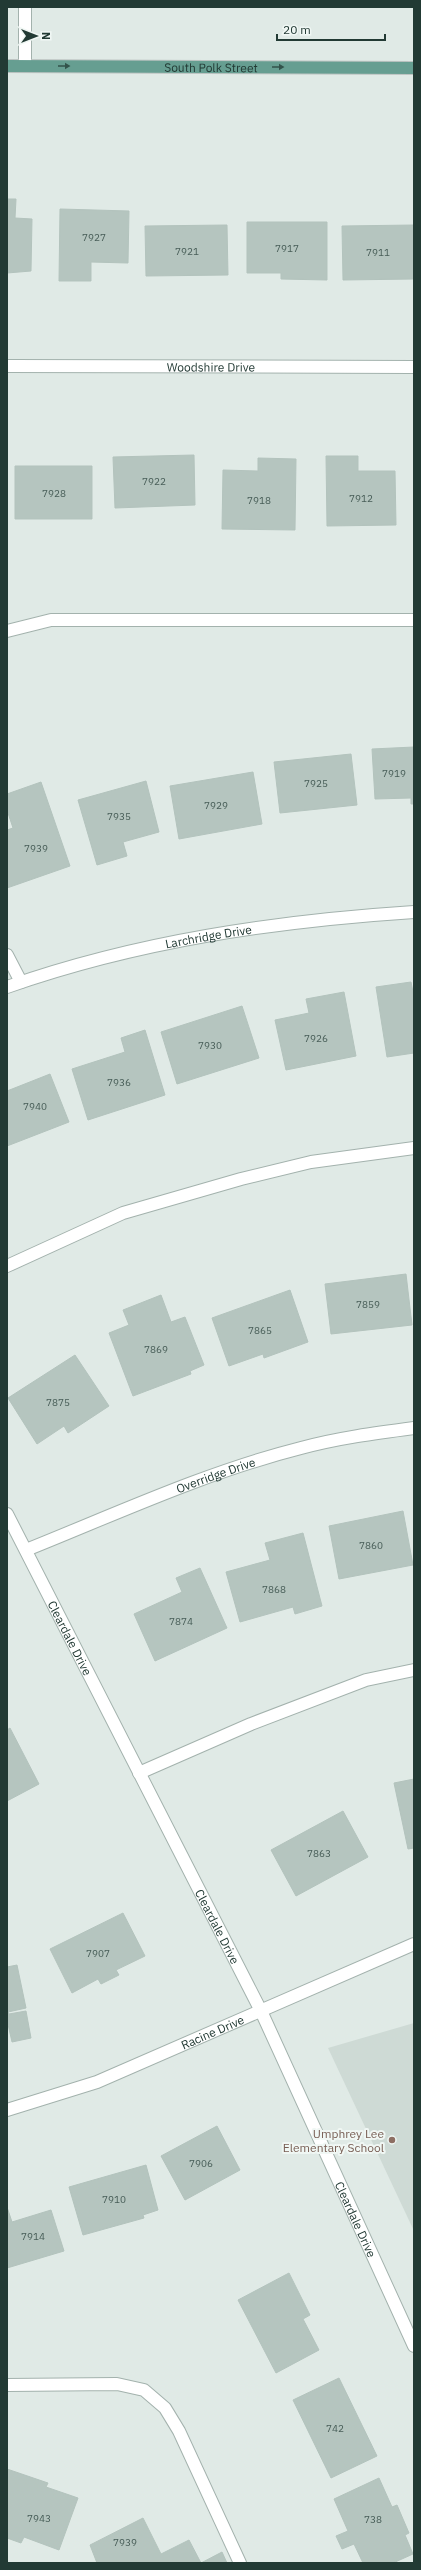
<svg xmlns="http://www.w3.org/2000/svg" width="421" height="2570" viewBox="0 0 421 2570" font-family="'IBM Plex Sans',sans-serif">
	<rect width="100%" height="100%" fill="#e0eae6"/>
	<path fill="#cedad5" d="M414,2023V2231L328,2048Z"/>
	<path fill="#b5c5bf" stroke="#b3c3bd" d="M7,199H16L15,218L32,219L31,271L7,273Z
		M60,209L129,211L128,263L91,262V281H59Z
		M247,222H327V280L281,279V273H247Z
		M227,225L228,275L146,276L145,226Z
		M414,225V279L343,280L342,226Z
		M194,455L195,505L115,508L113,457Z
		M326,456H358V471H395L396,525L327,526Z
		M258,458L296,459L295,530L222,529L223,470L258,471Z
		M15,466H92V519H15Z
		M414,747V804H411V798L375,799L372,749Z
		M351,754L357,805L280,813L274,762Z
		M253,772L262,824L179,839L170,786Z
		M146,781L159,832L123,842L127,856L97,865L78,800Z
		M41,782L70,866L7,888V830L13,828L7,810V794Z
		M411,982L414,997V1053L387,1057L376,987Z
		M344,992L356,1056L286,1070L275,1020L309,1013L306,999Z
		M242,1006L259,1058L177,1084L161,1032Z
		M145,1030L165,1095L88,1120L72,1069L125,1052L121,1038Z
		M50,1074L69,1122L7,1146V1091Z
		M406,1274L412,1325L331,1334L325,1284Z
		M290,1290L308,1342L264,1358L263,1354L229,1366L212,1318Z
		M161,1295L171,1322L185,1317L204,1365L190,1371L191,1374L133,1396L109,1333L129,1325L123,1310Z
		M75,1355L109,1406L68,1433L64,1426L37,1444L8,1398Z
		M403,1511L413,1565L339,1579L329,1526Z
		M303,1533L322,1606L295,1614L293,1607L240,1622L226,1572L270,1560L265,1543Z
		M200,1568L227,1628L155,1661L134,1614L182,1592L176,1578Z
		M10,1728L39,1784L7,1801V1730Z
		M414,1779V1848L408,1849L394,1783Z
		M343,1811L368,1857L296,1896L271,1850Z
		M123,1913L145,1956L116,1970L119,1975L101,1984L98,1979L72,1993L50,1949Z
		M17,1965L26,2008L8,2012L9,2014L26,2011L31,2038L12,2042L7,2020V1967Z
		M217,2126L240,2170L185,2200L161,2156Z
		M146,2165L158,2210L143,2215L144,2218L83,2235L69,2187Z
		M7,2207L12,2222L51,2210L64,2251L7,2268Z
		M289,2273L310,2315L303,2319L319,2350L276,2373L238,2300Z
		M339,2378L377,2456L331,2478L293,2400Z
		M7,2469L48,2483L46,2487L78,2498L59,2550L24,2537L21,2543L7,2538Z
		M379,2478L392,2507L397,2505L409,2533L405,2535L413,2554L393,2563H363L354,2544L342,2549L336,2536L348,2531L334,2499Z
		M143,2518L161,2554L189,2540L201,2563L222,2552L227,2563H97L90,2545Z"/>
	<g fill="none" stroke-linecap="round" stroke-linejoin="round">
		<defs>
			<g id="minor">
				<path d="M25,7V66"/>
				<path id="s1" d="M7,366L414,367"/>
				<path d="M7,631L51,620H414"/>
				<path d="M7,955L21,982"/>
				<path id="s2" d="M7,987C138,941 276,921 414,912"/>
				<path d="M7,1266L123,1213L241,1179L311,1162L414,1148"/>
				<path id="s3" d="M7,1514L261,2011L414,2346"/>
				<path id="s4" d="M26,1550C116,1514 206,1472 301,1448C338,1438 376,1433 414,1428"/>
				<path d="M139,1773L251,1724L366,1680L414,1670"/>
				<path id="s5" d="M7,2110L97,2082L414,1944"/>
				<path d="M7,2385L117,2384L144,2390L165,2408L179,2431L240,2563"/>
			</g>
			<g id="major">
				<path id="s6" d="M7,66L414,68"/>
			</g>
		</defs>
		<use href="#minor" stroke="#a3b2ad" stroke-width="14"/>
		<use href="#major" stroke="#bdc4c2" stroke-width="14"/>
		<use href="#minor" stroke="#fff" stroke-width="12"/>
		<use href="#major" stroke="#669e91" stroke-width="12"/>
	</g>
	<defs><path id="oneway-solid" d="M-6-.8H1V-3.2L6.5 0L1 3.2V.8H-6Z"/></defs>
	<g fill="#33534b">
		<use href="#oneway-solid" transform="translate(64 66)"/>
		<use href="#oneway-solid" transform="translate(278 67)"/>
	</g>
	<circle fill="#8d6e63" stroke="#f0f7f4" stroke-width="1.5" cx="392" cy="2140" r="4"/>
	<g text-anchor="middle" dominant-baseline="central" stroke-width="4" stroke-linejoin="round" paint-order="stroke">
		<g font-size="10" fill="#475d57">
			<text x="94" y="237">7927</text>
			<text x="287" y="248">7917</text>
			<text x="187" y="251">7921</text>
			<text x="378" y="252">7911</text>
			<text x="154" y="481">7922</text>
			<text x="54" y="493">7928</text>
			<text x="361" y="498">7912</text>
			<text x="259" y="500">7918</text>
			<text x="394" y="773">7919</text>
			<text x="316" y="783">7925</text>
			<text x="216" y="805">7929</text>
			<text x="119" y="816">7935</text>
			<text x="36" y="848">7939</text>
			<text x="316" y="1038">7926</text>
			<text x="210" y="1045">7930</text>
			<text x="119" y="1082">7936</text>
			<text x="35" y="1106">7940</text>
			<text x="368" y="1304">7859</text>
			<text x="260" y="1330">7865</text>
			<text x="156" y="1349">7869</text>
			<text x="58" y="1402">7875</text>
			<text x="371" y="1545">7860</text>
			<text x="274" y="1589">7868</text>
			<text x="181" y="1621">7874</text>
			<text x="319" y="1853">7863</text>
			<text x="98" y="1953">7907</text>
			<text x="201" y="2163">7906</text>
			<text x="114" y="2199">7910</text>
			<text x="33" y="2236">7914</text>
			<text x="335" y="2428">742</text>
			<text x="39" y="2518">7943</text>
			<text x="373" y="2519">738</text>
			<text x="125" y="2542">7939</text>
		</g>
		<g font-size="12" fill="#223a34" stroke="#f0f7f4">
			<text stroke="none"><textPath href="#s6" startOffset="204">South Polk Street</textPath></text>
			<text stroke="none"><textPath href="#s1" startOffset="204">Woodshire Drive</textPath></text>
			<text stroke="none"><textPath href="#s2" startOffset="208">Larchridge Drive</textPath></text>
			<text stroke="none"><textPath href="#s4" startOffset="204">Overridge Drive</textPath></text>
			<text stroke="none"><textPath href="#s3" startOffset="139">Cleardale Drive</textPath></text>
			<text stroke="none"><textPath href="#s3" startOffset="463">Cleardale Drive</textPath></text>
			<text stroke="none"><textPath href="#s5" startOffset="220">Racine Drive</textPath></text>
			<text stroke="none"><textPath href="#s3" startOffset="787">Cleardale Drive</textPath></text>
		</g>
		<g font-size="12" fill="#785e54" stroke="#f0f7f4" text-anchor="end">
			<text x="384" y="2133">Umphrey Lee<tspan x="384" dy="14">Elementary School</tspan></text>
		</g>
	</g>
	<rect width="421" height="2570" fill="none" stroke="#223a34" stroke-width="16"/>
	<g transform="translate(36 36) rotate(90)" stroke="#f0f7f4" stroke-width="3" paint-order="stroke">
	<path d="M0-3L7 15L0 10L-7 15Z" fill="#223a34"/>
	<text y="-6" font-size="11" font-weight="bold" text-anchor="middle" fill="#223a34">N</text>
	</g>
	<path d="M277 34v6h108v-6" fill="none" stroke="#223a34" stroke-width="2"/>
	<text x="283" y="34" font-size="12" fill="#223a34" stroke="#f0f7f4" stroke-width="3" paint-order="stroke">20 m</text>
</svg>
